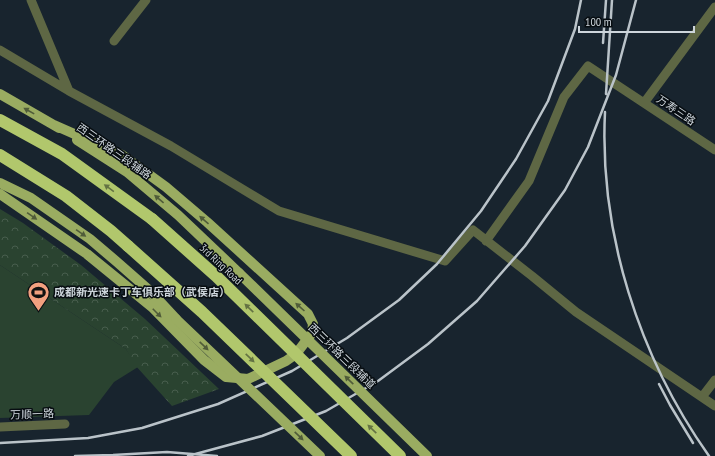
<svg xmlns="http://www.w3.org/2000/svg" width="715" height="456" viewBox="0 0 715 456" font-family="'PT Sans Narrow','Noto Sans SC',sans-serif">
	<defs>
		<pattern id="park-crowns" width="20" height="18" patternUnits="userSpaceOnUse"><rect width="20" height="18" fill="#2a4330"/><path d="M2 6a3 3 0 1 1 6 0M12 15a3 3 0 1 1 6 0" fill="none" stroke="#485d4d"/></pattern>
	</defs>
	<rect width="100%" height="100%" fill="#18242e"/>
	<path fill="#2a4330" d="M0,265L126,349L138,367L114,382L89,415L0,418Z"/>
	<path fill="url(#park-crowns)" d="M0,209L23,223L81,265L145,319L219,389L172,406L135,365L126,349L0,265Z"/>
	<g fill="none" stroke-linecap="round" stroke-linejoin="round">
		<path stroke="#5e6744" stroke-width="9" d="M31,0L69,91
			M114,41L146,0
			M0,50L69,91L171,146L279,211L445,261L473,230L532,276L576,312L715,406
			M644,103L715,7
			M486,241L529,181L564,97L588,66L715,150
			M702,397L715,380
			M0,427L65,424"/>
		<path stroke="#9aac61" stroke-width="10" d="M0,94L59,128
			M77,140L127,172L178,215L239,273
			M0,183L31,198L90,239L117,262L150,291L176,319
			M0,194L87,254L152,307L204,360L226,377L248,379L286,361L296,354L312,333L313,324L308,314L207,222L166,187L122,155L54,125"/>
		<path stroke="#b1c76c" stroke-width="12" d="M0,120L62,154L152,219
			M0,155L66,196L111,231L128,246"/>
		<path stroke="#bac3c9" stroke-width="2.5" d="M603,43L606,0
			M606,94L612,0
			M605,112C599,233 639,357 709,456
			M659,384L670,405L693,443
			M0,443L88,438L142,428L218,404L292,371L347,338L399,300L437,264L481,211L516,159L548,101L575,29L581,0
			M75,456L113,455L167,452L217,456
			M188,456L262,436L326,411L378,381L428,344L477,301L525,246L565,190L588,147L616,75L636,0"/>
		<path stroke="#9aac61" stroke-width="10" d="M239,273L427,456
			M176,319L320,456"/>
		<path stroke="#b1c76c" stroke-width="12" d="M152,219L216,276L400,456
			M128,246L202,312L351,456"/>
	</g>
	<defs><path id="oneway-solid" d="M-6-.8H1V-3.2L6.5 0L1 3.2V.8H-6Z"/></defs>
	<g fill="#505c39">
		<use href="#oneway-solid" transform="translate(29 111) rotate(-151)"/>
		<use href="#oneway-solid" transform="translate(159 199) rotate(-140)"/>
		<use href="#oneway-solid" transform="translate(32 216) rotate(35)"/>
		<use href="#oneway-solid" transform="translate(204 220) rotate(-139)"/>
		<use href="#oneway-solid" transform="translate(81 233) rotate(35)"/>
		<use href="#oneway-solid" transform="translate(300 307) rotate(-138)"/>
		<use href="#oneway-solid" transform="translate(157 313) rotate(45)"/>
		<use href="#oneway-solid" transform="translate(204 346) rotate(44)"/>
		<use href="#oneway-solid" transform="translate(349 380) rotate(-136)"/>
		<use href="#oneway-solid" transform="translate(299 436) rotate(44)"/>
	</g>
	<g fill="#647343">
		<use href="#oneway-solid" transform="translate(109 188) rotate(-144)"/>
		<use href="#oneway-solid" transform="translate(249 308) rotate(-136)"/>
		<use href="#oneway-solid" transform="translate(250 358) rotate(44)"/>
		<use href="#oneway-solid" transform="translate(372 429) rotate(-136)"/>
	</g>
	<defs>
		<symbol id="stadium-pin" viewBox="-11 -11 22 30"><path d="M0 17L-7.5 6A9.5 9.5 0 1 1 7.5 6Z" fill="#f2a07f" stroke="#070d11"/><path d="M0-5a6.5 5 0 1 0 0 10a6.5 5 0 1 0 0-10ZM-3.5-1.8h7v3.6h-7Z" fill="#111"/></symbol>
	</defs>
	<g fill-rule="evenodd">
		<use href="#stadium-pin" x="26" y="280" width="25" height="34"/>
	</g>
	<g text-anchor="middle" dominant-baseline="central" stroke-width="3" stroke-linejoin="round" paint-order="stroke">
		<g font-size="11" fill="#cdd5db" stroke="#070d11">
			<text transform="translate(676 110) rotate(34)">万寿三路</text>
			<text transform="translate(114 151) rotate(35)">西三环路三段辅路</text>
			<text transform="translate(221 264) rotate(43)">3rd Ring Road</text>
			<text transform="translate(342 356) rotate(44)">西三环路三段辅道</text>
			<text transform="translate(32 414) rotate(-2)">万顺一路</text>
		</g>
		<g font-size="11" font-weight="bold" fill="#cdd5db" stroke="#070d11" text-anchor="start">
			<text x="54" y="292">成都新光速卡丁车俱乐部（武侯店）</text>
		</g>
	</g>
	<path d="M579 26v6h115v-6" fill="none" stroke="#cdd5db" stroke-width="2"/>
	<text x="585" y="26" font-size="12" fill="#cdd5db" stroke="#070d11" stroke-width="3" paint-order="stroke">100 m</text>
</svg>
